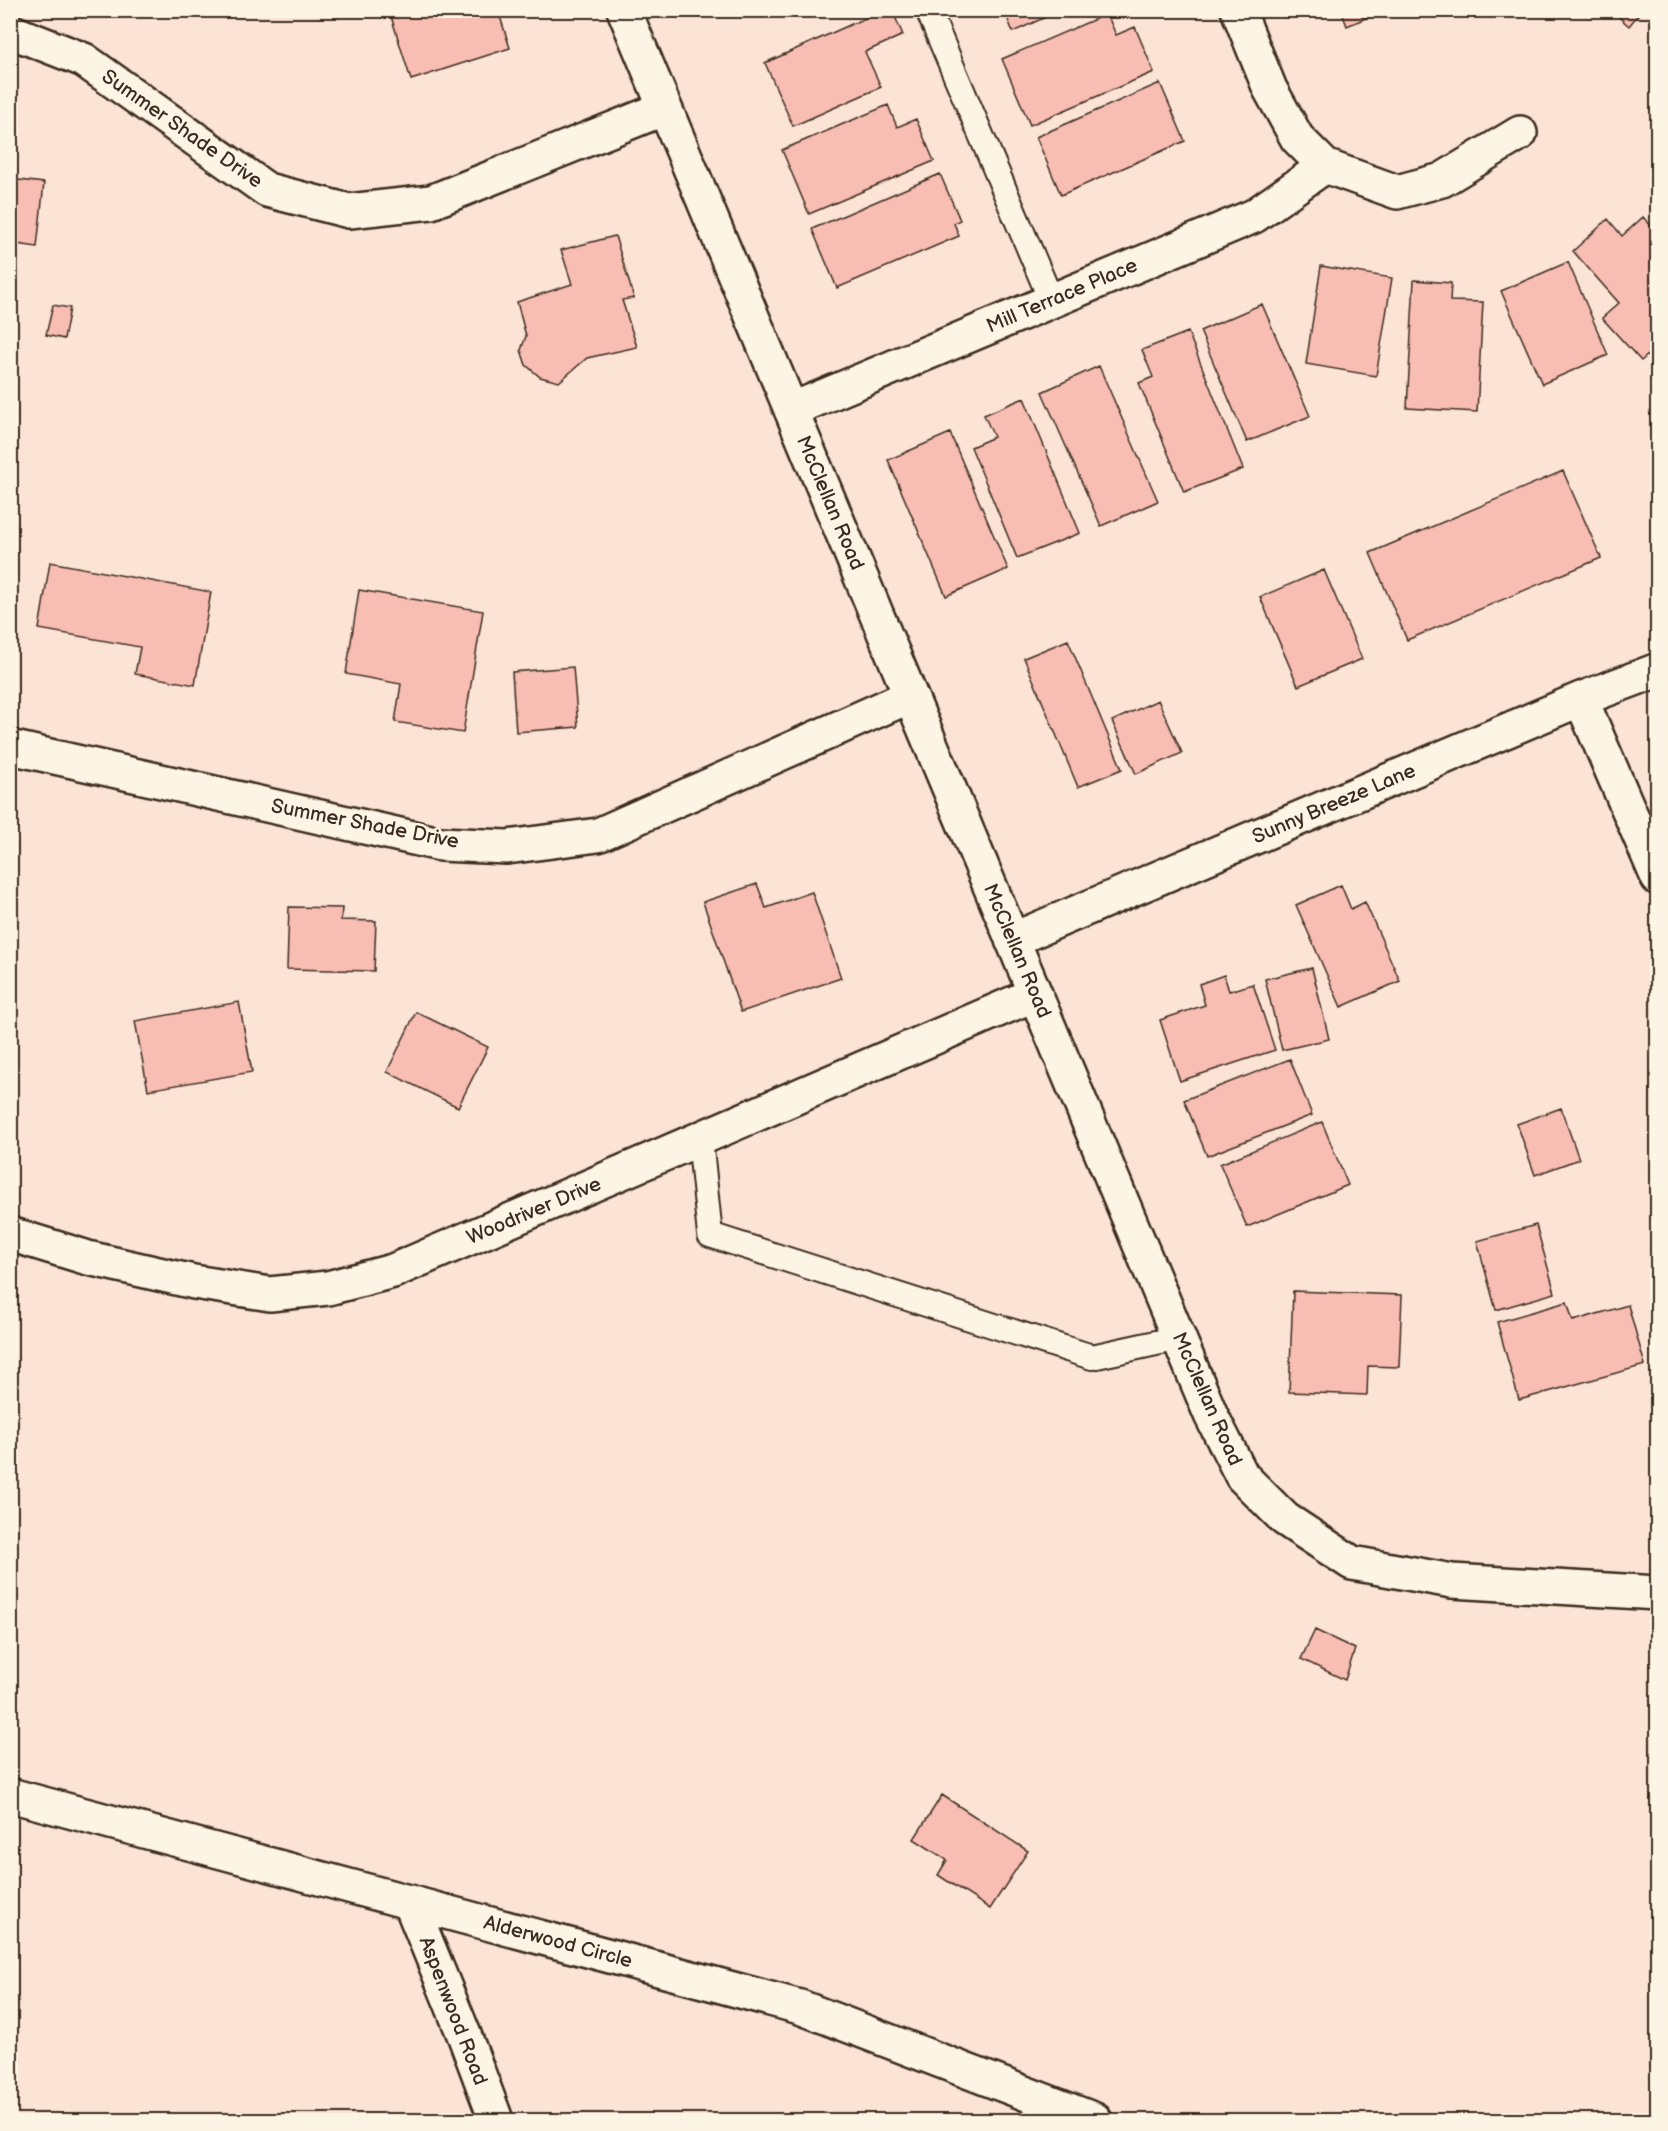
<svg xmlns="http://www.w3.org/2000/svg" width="1668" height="2131" viewBox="0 0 1668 2131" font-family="'Balsamiq Sans',sans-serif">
	<rect width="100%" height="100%" fill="#fbe4d6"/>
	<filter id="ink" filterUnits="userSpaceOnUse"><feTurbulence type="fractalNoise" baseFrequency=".0167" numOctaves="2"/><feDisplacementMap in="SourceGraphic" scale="12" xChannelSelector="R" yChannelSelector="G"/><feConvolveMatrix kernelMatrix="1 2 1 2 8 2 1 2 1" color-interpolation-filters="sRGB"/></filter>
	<g filter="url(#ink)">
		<path fill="#f8bdb3" stroke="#3b2a1e" stroke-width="1.5" d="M389,10H498L510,48L411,80Z
			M883,10H892L903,35L865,52L881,87L793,126L765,63Z
			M1004,10H1061L1013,32Z
			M1341,10H1385L1347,26Z
			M1611,10H1642L1629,26Z
			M1107,14L1116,35L1135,27L1154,72L1030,125L1002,59Z
			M1160,83L1185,141L1061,195L1036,137Z
			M888,105L897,127L916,119L934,161L809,214L782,150Z
			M940,174L960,220L954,223L959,236L837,288L812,229Z
			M10,179L44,183L37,247L10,243Z
			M1643,217L1658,233V346L1641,361L1602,318L1619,303L1573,251L1608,219L1622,236Z
			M615,236L634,298L622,300L637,347L587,358L559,382L540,377L526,365L521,350L526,336L517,302L572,284L561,250Z
			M1568,262L1608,355L1542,384L1501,291Z
			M1321,266L1392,278L1376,376L1306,364Z
			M1414,280L1451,283L1450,301L1483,302L1477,412L1407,408Z
			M1262,304L1310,416L1247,442L1200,331Z
			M53,305L70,308L64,339L46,335Z
			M1188,332L1243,469L1184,492L1139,383L1153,377L1142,350Z
			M1099,366L1158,501L1101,526L1042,392Z
			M1024,398L1080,533L1017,558L971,447L994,437L984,415Z
			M950,433L1008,569L946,596L888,460Z
			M1563,471L1601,558L1407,640L1370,553Z
			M50,562L211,592L195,685L135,674L140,647L39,629Z
			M1324,570L1362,659L1298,686L1260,597Z
			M359,590L483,611L463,733L395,722L401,684L346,674Z
			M1068,640L1122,769L1078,787L1024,658Z
			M573,667L578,727L516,732L512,672Z
			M1158,700L1182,753L1136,774L1112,721Z
			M757,884L766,908L812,892L841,978L741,1012L703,902Z
			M1341,885L1351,909L1365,902L1400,981L1341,1007L1296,905Z
			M289,907L342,908L341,920L376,921L374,971L287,969Z
			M1312,968L1329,1039L1282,1050L1265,979Z
			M1224,975L1229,991L1253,984L1275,1050L1180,1081L1160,1020L1205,1005L1199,984Z
			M239,1002L252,1072L148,1090L135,1021Z
			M416,1012L488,1047L458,1107L387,1072Z
			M1290,1059L1312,1115L1207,1156L1184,1100Z
			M1561,1108L1579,1159L1535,1175L1517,1124Z
			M1322,1122L1348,1185L1247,1227L1220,1164Z
			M1536,1225L1555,1293L1496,1310L1477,1241Z
			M1293,1291L1402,1295L1399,1367L1368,1366L1367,1395L1289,1392Z
			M1567,1302L1573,1321L1628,1305L1645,1365L1519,1400L1497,1322Z
			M1315,1630L1355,1649L1345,1680L1301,1659Z
			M942,1795L1028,1851L990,1909L938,1875L947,1860L914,1839Z"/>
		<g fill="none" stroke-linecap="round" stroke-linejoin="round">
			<defs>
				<path id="service" d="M928,10L1051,300
					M700,1139L710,1235L1092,1357L1179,1338"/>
				<path id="minor" d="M624,10L1211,1415L1242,1476L1285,1519L1352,1563L1452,1581L1658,1593
					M1238,10L1270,89L1297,138L1325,166L1397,192L1442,180L1520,133
					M10,31L84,60L267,190L349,211L431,202L665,108
					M791,410L1254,216L1325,166
					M1581,699L1658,878
					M10,747L440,844L507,847L598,835L910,696
					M1012,940L1581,699L1658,670
					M10,1234L88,1258L194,1282L270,1294L328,1288L393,1271L1035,994
					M10,1795L800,2007L1095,2120
					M410,1902L465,2037L496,2120"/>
			</defs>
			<use href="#service" stroke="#3b2a1e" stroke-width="28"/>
			<use href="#minor" stroke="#3b2a1e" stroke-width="38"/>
			<use href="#service" stroke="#fcf5e5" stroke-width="24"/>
			<use href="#minor" stroke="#fcf5e5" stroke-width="33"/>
		</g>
	</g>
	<g text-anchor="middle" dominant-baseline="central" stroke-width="5" stroke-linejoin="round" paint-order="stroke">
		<g font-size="20" fill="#3b2a1e" stroke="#fcf5e5">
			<text transform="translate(182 129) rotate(35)">Summer Shade Drive</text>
			<text transform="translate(1062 296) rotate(-23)">Mill Terrace Place</text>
			<text transform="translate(830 503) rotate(67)">McClellan Road</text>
			<text transform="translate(1334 804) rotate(-23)">Sunny Breeze Lane</text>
			<text transform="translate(365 824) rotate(11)">Summer Shade Drive</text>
			<text transform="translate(1017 951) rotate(67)">McClellan Road</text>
			<text transform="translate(534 1211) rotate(-23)">Woodriver Drive</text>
			<text transform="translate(1207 1399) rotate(66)">McClellan Road</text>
			<text transform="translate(558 1942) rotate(15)">Alderwood Circle</text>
			<text transform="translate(453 2011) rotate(69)">Aspenwood Road</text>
		</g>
	</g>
	<rect width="1668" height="2131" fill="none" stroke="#fcf5e5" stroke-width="36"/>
	<rect x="18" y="18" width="1632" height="2095" fill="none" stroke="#3b2a1e" stroke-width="2" filter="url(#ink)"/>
</svg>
